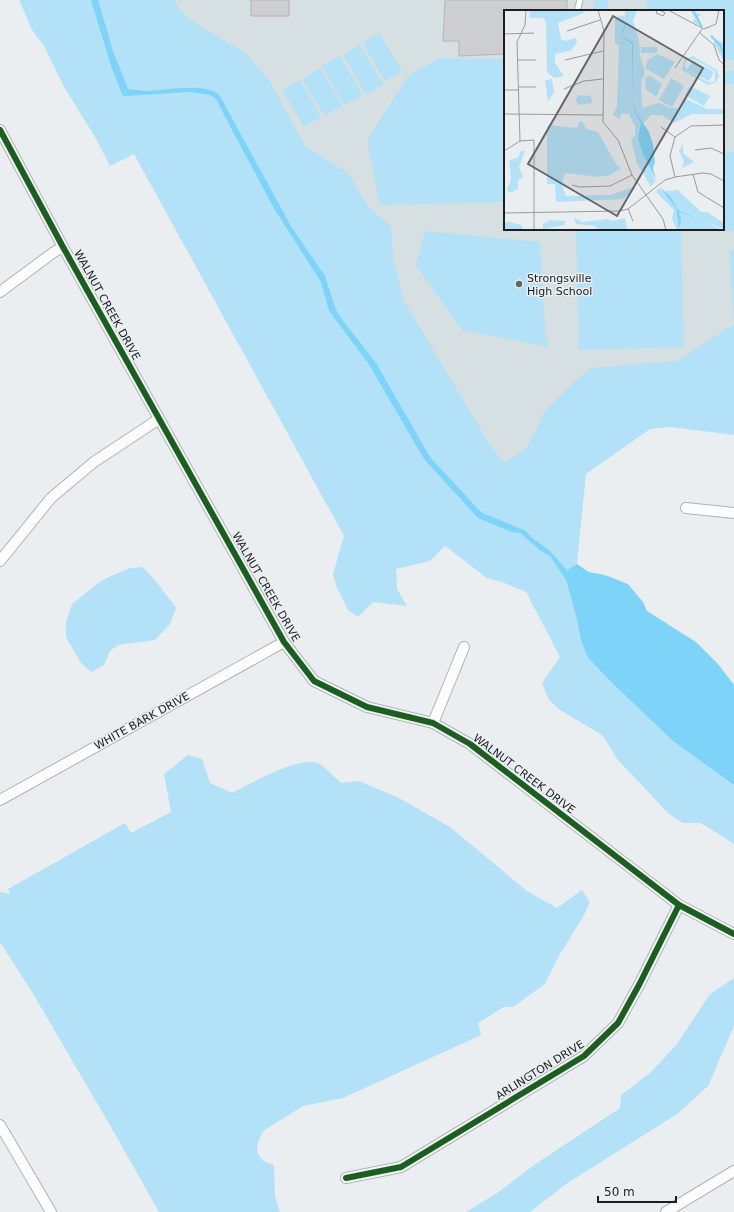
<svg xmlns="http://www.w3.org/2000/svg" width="734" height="1212" viewBox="0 0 734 1212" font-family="'DejaVu Sans',sans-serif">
	<rect width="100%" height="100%" fill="#ebeef0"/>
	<path fill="#d6dfe2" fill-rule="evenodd" d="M148,0H734V338L432,518ZM505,11H723V229H505Z"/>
	<path fill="#b3e1f7" d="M19,0H173L187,18L247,54L270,82L305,146L349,174L369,208L391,226L393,257L404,301L490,445L504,463L526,449L536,431L544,412L576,380L591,368L678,361L734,324V435L670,427L650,429L586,474L577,564L562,573L566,580L577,620L581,641L588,658L611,682L673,741L734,784V844L701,823H683L669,814L618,760L602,735L560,710L549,700L542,683L560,657L526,592L502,582L487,578L445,546L430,561L396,569L397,589L407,606L373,602L358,617L348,610L337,588L333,574L344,536L134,154L110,166L95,137L64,87L44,46L32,30Z
		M595,0H609L605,11H592Z
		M647,0H734V60H723V11H647Z
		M379,33L402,71L385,81L363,43Z
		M360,45L383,84L366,94L343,55Z
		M340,56L362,95L344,105L322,66Z
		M440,58L505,59V202L380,205L367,142L381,118L408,76Z
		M320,68L342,105L325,116L302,79Z
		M734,70V84H723V71Z
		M300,80L321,117L304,127L283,90Z
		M723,152H734V231H722V229H723Z
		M576,229H681L684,347L579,350Z
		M425,231L540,242L545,330L549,347L462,330L416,265Z
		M734,249V323L729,251Z
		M143,567L159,585L176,608L170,624L155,640L118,645L110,651L104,665L91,672L81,663L66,637V622L72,604L98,583L109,577L130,568Z
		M188,755L202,759L210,783L232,793C252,783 296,757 317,763C324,765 335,778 341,783L359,781L399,798L450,827L527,891L557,908L582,890L590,902L583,917L560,954L545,984L513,1007H504L478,1023L481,1035L343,1098L303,1106L263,1131L257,1145L258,1154L263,1161L274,1165L275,1196L280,1212H159L111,1127L32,992L0,942V892L10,894L8,889L125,823L131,833L171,812L164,774Z
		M734,978V1026L708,1086L677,1114L566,1184L530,1212H466L497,1193L534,1165L620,1108L621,1095L650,1073L677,1044L710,994Z"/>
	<path fill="#7ed3f8" d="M91,0H98L113,51L128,89C134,90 139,90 144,91C163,91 207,81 220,96L292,228L325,276L335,307L338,314L376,363L430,457L479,510L483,513L526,531L531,537L550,551L567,570L577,564L589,572L605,575L628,584L643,602L647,611L696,642L718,664L734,685V785L673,741L611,682L588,658L581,641L577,620L566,580L550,556L541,551L520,533L512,532L478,518L424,459L368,363L329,311L321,282L275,210L232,130L216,99L210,95L190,92L124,96L122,94L111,66Z"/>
	<path fill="#ccced0" stroke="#b3b5b6" d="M251,0H289V16H251Z
		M445,0H567V11H505V54L459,56V41H443Z"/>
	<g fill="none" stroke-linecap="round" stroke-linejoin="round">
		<defs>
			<path id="lane" d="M577,11L580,0"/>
			<path id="street" d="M0,130L63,247L284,642L314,681L367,707L433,723L470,744L679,905L734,934
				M0,292L54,252L63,247
				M686,508L734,513
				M0,561L51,498L94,462L159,419
				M433,723L464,647
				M0,800L284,642
				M0,1125L51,1212
				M346,1178L401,1167L584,1056L618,1023L639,985L679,905
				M666,1212L734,1171"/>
		</defs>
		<use href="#lane" stroke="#b0b2b3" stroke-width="7"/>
		<use href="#street" stroke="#b0b2b3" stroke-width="12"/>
		<use href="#lane" stroke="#fcfcfd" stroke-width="5"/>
		<use href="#street" stroke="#fcfcfd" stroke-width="10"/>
		<defs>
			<path id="cycleway" d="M0,130L63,247L284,642L314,681L367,707L433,723L470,744L679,905L734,934
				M346,1178L401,1167L584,1056L618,1023L639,985L679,905"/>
		</defs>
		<use href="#cycleway" stroke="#e9eff2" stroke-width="8"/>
		<use href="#cycleway" stroke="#1b5e20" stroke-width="6"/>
	</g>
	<circle fill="#646668" stroke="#e9eff2" stroke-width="1.5" cx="519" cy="284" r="4"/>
	<g text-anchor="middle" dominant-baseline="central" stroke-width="3" stroke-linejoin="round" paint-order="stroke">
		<g font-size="11" fill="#1b1d1e" stroke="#e9eff2" text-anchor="start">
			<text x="527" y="278">Strongsville<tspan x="527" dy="13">High School</tspan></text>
		</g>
		<g font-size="11" fill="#1b1d1e" stroke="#e9eff2">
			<text transform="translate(107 305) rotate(61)">WALNUT CREEK DRIVE</text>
			<text transform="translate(266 587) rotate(60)">WALNUT CREEK DRIVE</text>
			<text transform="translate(142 721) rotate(-29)">WHITE BARK DRIVE</text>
			<text transform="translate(524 774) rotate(37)">WALNUT CREEK DRIVE</text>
			<text transform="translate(540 1070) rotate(-32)">ARLINGTON DRIVE</text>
		</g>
	</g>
	<g transform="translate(504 10)">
		<rect width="220" height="220" fill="#ebeef0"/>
		<path d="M26,0H79L80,3L54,13L57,29L61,31L72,28L73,32L68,40L51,44V53L60,66L50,68L43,62L42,12L39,8H25ZM121,0H133L129,11L135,30L136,46L141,62L137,72L138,98L155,93L166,98H176L180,88L203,99H220V104H188L170,113L158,105H147L137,116L136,133L151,171L147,177L133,153L127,130L131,126V116L125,104H117L116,109L109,105L113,96L115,35L111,34V7L121,5ZM186,0L196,4L197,6H193L199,17L189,12L191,8ZM211,29L220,33V52L210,33ZM137,37H153V43H137ZM153,44L171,52L160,69L141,58L144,50ZM189,46L213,60L215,66L212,72L204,75L178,60L180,50ZM184,49H190L211,61V71L205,73L183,60L180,55ZM189,50L210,62L205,71L183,60ZM145,65L158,74L152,87L142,79L141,68ZM167,68L180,76L168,97L155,90ZM48,69L50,82L44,92L41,70ZM186,76L206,86L200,96L181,85ZM75,85L87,86L88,93L73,95L72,89ZM75,112H79L82,119L94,122L113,156L117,158L106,165L95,167L61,163L58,174L62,186L107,185L126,178H132L119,189L52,192L51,174H43V117L45,115L73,118ZM179,133V143L190,152L178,158L180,151L175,141ZM17,141H21L15,157L19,167L14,170V179L6,183L3,180L7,169L5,150L14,148ZM155,178L165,187L172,198L175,220H173L168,209L170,200L152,182ZM174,180L197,202H203L220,213V219L174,200L162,181ZM174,202L209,216L218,220H176ZM70,208L78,212L104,209L108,211L121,208L123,220H93L91,216L72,214ZM46,210L61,211V215L39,219V214ZM5,212L17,215L19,220H0V213Z" fill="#b3e1f7" fill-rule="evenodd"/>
		<path d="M126,0L118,26L129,33V92L132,103L145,122L149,134L151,152L149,158L152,170L139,144L134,128L137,113L131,103L129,92L128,34L117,26ZM156,177L166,186L174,200L220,220L175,202L177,211L175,220L172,198Z" fill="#7ed3f8"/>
		<path fill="none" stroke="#7ed3f8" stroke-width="2" d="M189,0L198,17M207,26L216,35L220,44"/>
		<path fill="none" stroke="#989a9c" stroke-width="1" d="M94,0L100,21L99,112L114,130L128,165L159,209L162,220M153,0L152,3L159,6L161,3L156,0M164,0L200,19L212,14L215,0M63,21L96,10M196,23L210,35L215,50L220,55M0,24L30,23M14,50H32M61,50L99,41M171,58L198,19M15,77H32M60,79L80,71L99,69M0,80H15M0,104L99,105M157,117L171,127M16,131L13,32L21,15L22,0M191,140L207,138L220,144M0,141L16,131L30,130V220M189,164L194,182L220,198M171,167L166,146L171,127L187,116L220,115M68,175L76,177L106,176L128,165M124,199L129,211M0,203L116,201L124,199L161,170L171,167L199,163L207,164L220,171"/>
		<path fill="#646668" fill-opacity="0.15" stroke="#646668" stroke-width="2" d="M109,6L199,58L113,206L24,154Z"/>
		<rect width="220" height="220" fill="none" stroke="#1b1d1e" stroke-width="2"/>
	</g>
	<path d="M598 1196v6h78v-6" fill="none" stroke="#1b1d1e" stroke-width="2"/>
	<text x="604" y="1196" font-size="12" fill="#1b1d1e" stroke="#e9eff2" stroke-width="3" paint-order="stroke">50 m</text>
</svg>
